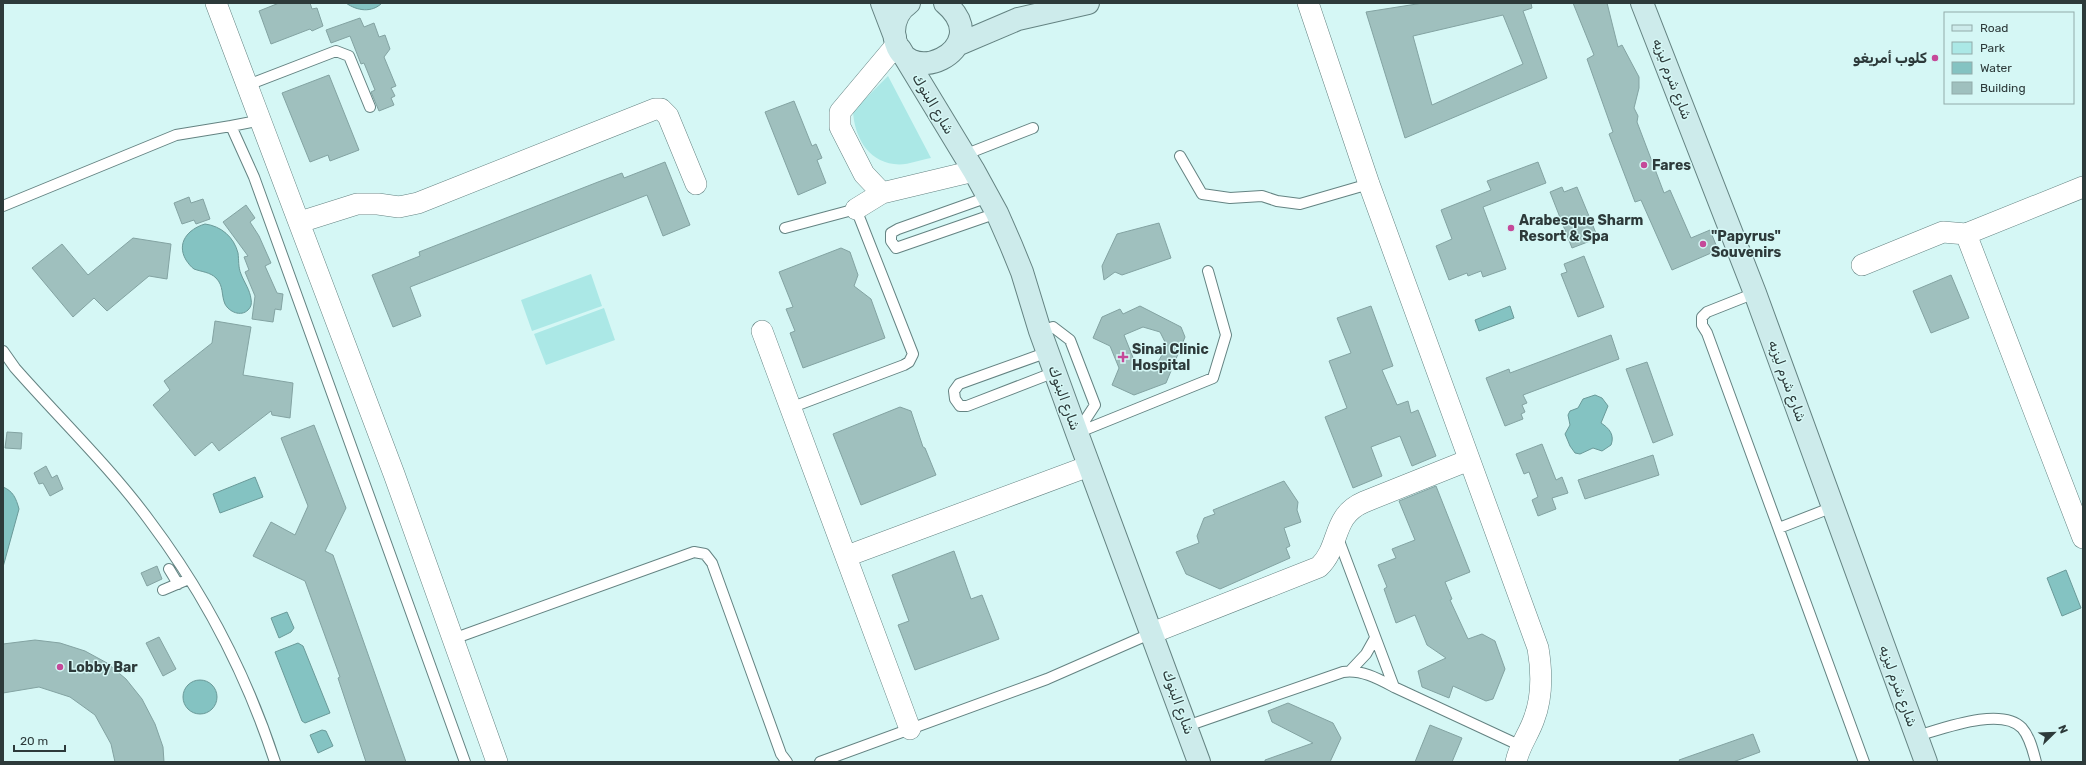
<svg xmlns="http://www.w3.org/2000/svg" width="2086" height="765" viewBox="0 0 2086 765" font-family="Rubik,Vazirmatn,sans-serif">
	<rect width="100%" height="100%" fill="#d5f7f5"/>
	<path fill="#abe8e6" d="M888,76L931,158C919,160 906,166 894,164C867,161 854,135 853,111Z
		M591,274L602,306L532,331L521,300Z
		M604,308L615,340L546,365L534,334Z"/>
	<path fill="#84c3c2" stroke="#6a9a99" d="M346,3H382C372,13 357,11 346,3Z
		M205,224C221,226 234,237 238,253C239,260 238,267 241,274C244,282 250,290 251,299C252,304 251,307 248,310C241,317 229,312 225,304C221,295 224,286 216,278C210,272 202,272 194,269C191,267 188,263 186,260C176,243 188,229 205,224Z
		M1510,306L1514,318L1479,331L1475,320Z
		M1595,395L1602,398L1608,406L1601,423C1609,428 1615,435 1611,445L1602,451L1593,448L1580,454L1575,453L1570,446L1565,434L1570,425L1568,415L1570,411L1578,408L1583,399Z
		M255,477L263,497L220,513L213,494Z
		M3,487C13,491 16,498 19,509L3,567Z
		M2066,570L2081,608L2062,616L2047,578Z
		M287,612L294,628L291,632L279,638L271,618Z
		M298,643L303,646L330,713L305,723L302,721L275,652Z
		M183 697a17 17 0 1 1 34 0a17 17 0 1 1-34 0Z
		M322,730L326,731L333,746L318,753L310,735Z"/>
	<path fill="#9fc0be" stroke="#83a3a2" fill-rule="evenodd" d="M279,3H310L312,9L317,8L323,26L312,31L310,29L271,44L259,11Z
		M1423,3H1531L1532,8L1523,11L1547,78L1405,138L1366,12ZM1503,15L1523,64L1432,105L1413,36Z
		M1573,3H1607L1618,47L1622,45L1639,77V88L1634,108L1638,116L1637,122L1664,193L1670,190L1691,238L1710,230L1718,250L1672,270L1641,200L1635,202L1609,134L1613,132L1587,59L1594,55Z
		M360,18L364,27L374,23L379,37L385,35L390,49L384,57L396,86L391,88L395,96L391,98L394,105L379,111L371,92L375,90L364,63L361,64L350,36L331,43L326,30Z
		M329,75L359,150L330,161L328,155L310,162L282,93Z
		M794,101L812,146L816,144L822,158L817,160L826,183L798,195L765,112Z
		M665,162L690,225L663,236L647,195L410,287L421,316L393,327L372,275L420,256L419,252L598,182L622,173L624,178Z
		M1538,162L1546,183L1483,207L1506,269L1483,277L1481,271L1468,276L1467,273L1449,280L1436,246L1452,239L1441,210L1491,190L1487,181Z
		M1562,187L1564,192L1577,187L1598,238L1572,248L1550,192Z
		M189,197L191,203L203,199L210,219L196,224L194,220L182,224L174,203Z
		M246,205L255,218L250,222L259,236L271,263L265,266L277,293L283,294L281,310L275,309L273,322L252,319L255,296L245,272L249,270L244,257L248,256L223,222Z
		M1159,223L1171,258L1122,275L1115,272L1104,280L1102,266L1117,234Z
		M133,238L171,244L167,279L149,276L107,311L94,298L73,317L32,268L62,244L88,275Z
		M841,248L850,252L858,275L854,286L871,299L885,338L803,368L790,333L795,331L786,309L793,307L779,272Z
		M1584,256L1604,307L1578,317L1561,274L1567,272L1564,264Z
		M1951,275L1969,318L1931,333L1913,291Z
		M1140,306L1181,327L1185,337L1166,383L1134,395L1112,385L1119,368L1110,346L1093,338L1102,317L1120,309L1123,314ZM1143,327L1160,332L1167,346L1158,362L1138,370L1124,335Z
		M1371,306L1393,366L1382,370L1397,405L1408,401L1411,413L1418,410L1436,456L1412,466L1400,436L1371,447L1382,476L1353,488L1325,417L1347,408L1329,361L1351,353L1337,318Z
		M215,321L251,327L243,375L293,383L290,418L272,415L271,411L219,451L212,442L195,456L153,405L170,390L164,381L212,343Z
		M1611,335L1619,359L1523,395L1527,403L1522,405L1525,412L1521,414L1523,419L1505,426L1486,378L1509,369L1510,373Z
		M1647,362L1673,435L1653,443L1626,369Z
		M900,407L911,411L923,447L925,448L936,475L861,505L833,434Z
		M314,425L346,508L325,551L333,555L406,762H366L338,678L340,677L305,581L253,556L271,522L295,535L308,506L281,438Z
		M7,432L22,433L21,449L5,448Z
		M1542,444L1556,480L1562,477L1568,493L1552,498L1556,509L1538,516L1532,500L1538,497L1529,472L1524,474L1516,454Z
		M1653,455L1659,475L1585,499L1578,480Z
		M46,466L52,478L57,475L63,489L50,496L43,483L39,484L34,473Z
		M1284,481L1298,502L1297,510L1301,522L1284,528L1290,546L1286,548L1290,558L1220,589L1186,574L1176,552L1199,543L1197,536L1204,518L1215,514L1213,510Z
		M1436,486L1470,572L1445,582L1452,599L1450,600L1468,639L1482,634L1495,641L1505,669L1493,699L1486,701L1453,686L1449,698L1422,687L1418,671L1446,658L1427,645L1415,615L1396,623L1384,589L1387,587L1378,565L1396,558L1392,549L1415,540L1399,501Z
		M954,551L971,599L982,595L999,639L915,670L898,625L909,621L892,575Z
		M157,566L162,579L147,586L141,573Z
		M159,637L176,669L163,676L146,643Z
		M35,640L60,643L85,651L107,663L126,679L142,699L155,724L163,747L164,762H115L111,744L95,715L70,697L39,687L3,693V644Z
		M1288,703L1333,723L1341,738L1330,762H1265V760L1313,743L1272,722L1268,711Z
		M1430,725L1462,738L1452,762H1415Z
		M1753,734L1760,752L1733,762H1680L1679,760Z"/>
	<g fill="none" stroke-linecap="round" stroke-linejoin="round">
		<defs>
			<path id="lane" d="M248,85L336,51L349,56L370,107
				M231,126L262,120
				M964,155L1033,128
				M1180,156L1202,194L1230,198L1262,196L1277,201L1300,204L1369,184
				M988,197L898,229L891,233V241L896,248L997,213
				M3,206L176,135L231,126L254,177L465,762
				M785,228L856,209L913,354L909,362L904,365L790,408
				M1755,293L1707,312L1702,317V325L1707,333L1864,762
				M1040,331L1053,327L1070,340L1095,405L1078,431
				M3,351L15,368C59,418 110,467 149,520C204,593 247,676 275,762
				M1048,352L959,384L954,391L955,399L960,406H967L1055,372
				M1077,433L1213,378L1226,335L1208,271
				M1779,528L1833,507
				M1338,538L1394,687L1521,746
				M169,569L178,584
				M163,590L189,579
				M453,639L694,552L705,554L712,563L781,754L787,762
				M1350,671L1366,654L1375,638
				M1187,726L1343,672C1361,669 1379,679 1394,687
				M1917,736C1942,729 2001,706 2022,728C2030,737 2033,751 2036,762
				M820,762L1047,679L1152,633"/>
			<path id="street" d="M216,3L394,474L497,762
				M1308,3L1369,184L1538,648C1542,672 1543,696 1534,719C1529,734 1519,746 1516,762
				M882,193L974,171
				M856,209L882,193L864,174L840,127V112L897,44
				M300,222L357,204H378L399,207L418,203L655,109H661L668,116L696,184
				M1966,234L2083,187
				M1862,265L1943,232L1966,234L2083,538
				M762,331L910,729
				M847,556L1089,466
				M1152,633L1319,567C1341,546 1331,516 1364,502L1469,460"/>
			<path id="secondary" d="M882,3L895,37
				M909,3C900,9 894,20 894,32C899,96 999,49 945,3
				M1642,3L1755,293L1926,762
				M957,45L1018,19L1088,3
				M900,49L974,171L997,213L1011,245L1022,272L1040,331L1077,433L1199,762"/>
		</defs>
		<use href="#lane" stroke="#648382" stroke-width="12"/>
		<use href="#street" stroke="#648382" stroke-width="22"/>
		<use href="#secondary" stroke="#648382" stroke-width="24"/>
		<use href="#lane" stroke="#fff" stroke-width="10"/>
		<use href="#street" stroke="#fff" stroke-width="21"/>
		<use href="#secondary" stroke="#cdebeb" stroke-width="22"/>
	</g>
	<g fill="#c54999" stroke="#d5f7f5" stroke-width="1.5">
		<circle cx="1935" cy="58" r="4"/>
		<circle cx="1644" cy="165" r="4"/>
		<circle cx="1511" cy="228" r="4"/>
		<circle cx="1703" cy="244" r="4"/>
		<path d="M1121 351h4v4h4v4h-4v4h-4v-4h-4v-4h4z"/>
		<circle cx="60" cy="667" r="4"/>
	</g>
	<g text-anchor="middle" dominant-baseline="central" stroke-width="3" stroke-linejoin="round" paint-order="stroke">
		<g font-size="14" font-weight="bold" fill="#2d3a3a" stroke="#d5f7f5" text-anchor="start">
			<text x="1927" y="58" text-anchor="end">كلوب أمريغو</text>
			<text x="1652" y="165">Fares</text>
			<text x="1519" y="220">Arabesque Sharm<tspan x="1519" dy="16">Resort &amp; Spa</tspan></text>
			<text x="1711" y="236">"Papyrus"<tspan x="1711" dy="16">Souvenirs</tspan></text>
			<text x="1132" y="349">Sinai Clinic<tspan x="1132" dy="16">Hospital</tspan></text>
			<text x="68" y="667">Lobby Bar</text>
		</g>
		<g font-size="14" fill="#2d3a3a" stroke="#d5f7f5">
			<text transform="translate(1672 79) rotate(69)">شارع شرم ليزيه</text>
			<text transform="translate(933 104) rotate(59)">شارع البنوك</text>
			<text transform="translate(1787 381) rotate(70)">شارع شرم ليزيه</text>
			<text transform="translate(1064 398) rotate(70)">شارع البنوك</text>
			<text transform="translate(1898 686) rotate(70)">شارع شرم ليزيه</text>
			<text transform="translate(1178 702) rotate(70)">شارع البنوك</text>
		</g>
	</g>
	<rect width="2086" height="765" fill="none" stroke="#2d3a3a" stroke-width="8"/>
	<rect x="1944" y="12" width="130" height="92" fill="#d5f7f5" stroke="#92abaa"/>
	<rect x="1952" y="25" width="20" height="6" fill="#cdebeb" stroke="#92abaa"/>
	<text x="1980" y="32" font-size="12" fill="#2d3a3a">Road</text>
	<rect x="1952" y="42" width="20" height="12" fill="#abe8e6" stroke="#92abaa"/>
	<text x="1980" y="52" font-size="12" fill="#2d3a3a">Park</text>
	<rect x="1952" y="62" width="20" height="12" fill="#84c3c2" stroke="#92abaa"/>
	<text x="1980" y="72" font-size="12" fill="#2d3a3a">Water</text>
	<rect x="1952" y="82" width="20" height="12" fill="#9fc0be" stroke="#92abaa"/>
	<text x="1980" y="92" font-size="12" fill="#2d3a3a">Building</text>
	<g transform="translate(2054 733) rotate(67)" stroke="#d5f7f5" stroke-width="3" paint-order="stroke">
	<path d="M0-3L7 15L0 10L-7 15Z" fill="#2d3a3a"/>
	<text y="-6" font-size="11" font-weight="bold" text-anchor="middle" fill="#2d3a3a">N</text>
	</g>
	<path d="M14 745v6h51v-6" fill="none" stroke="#2d3a3a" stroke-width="2"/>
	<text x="20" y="745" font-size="12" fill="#2d3a3a" stroke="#d5f7f5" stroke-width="3" paint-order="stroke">20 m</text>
</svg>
